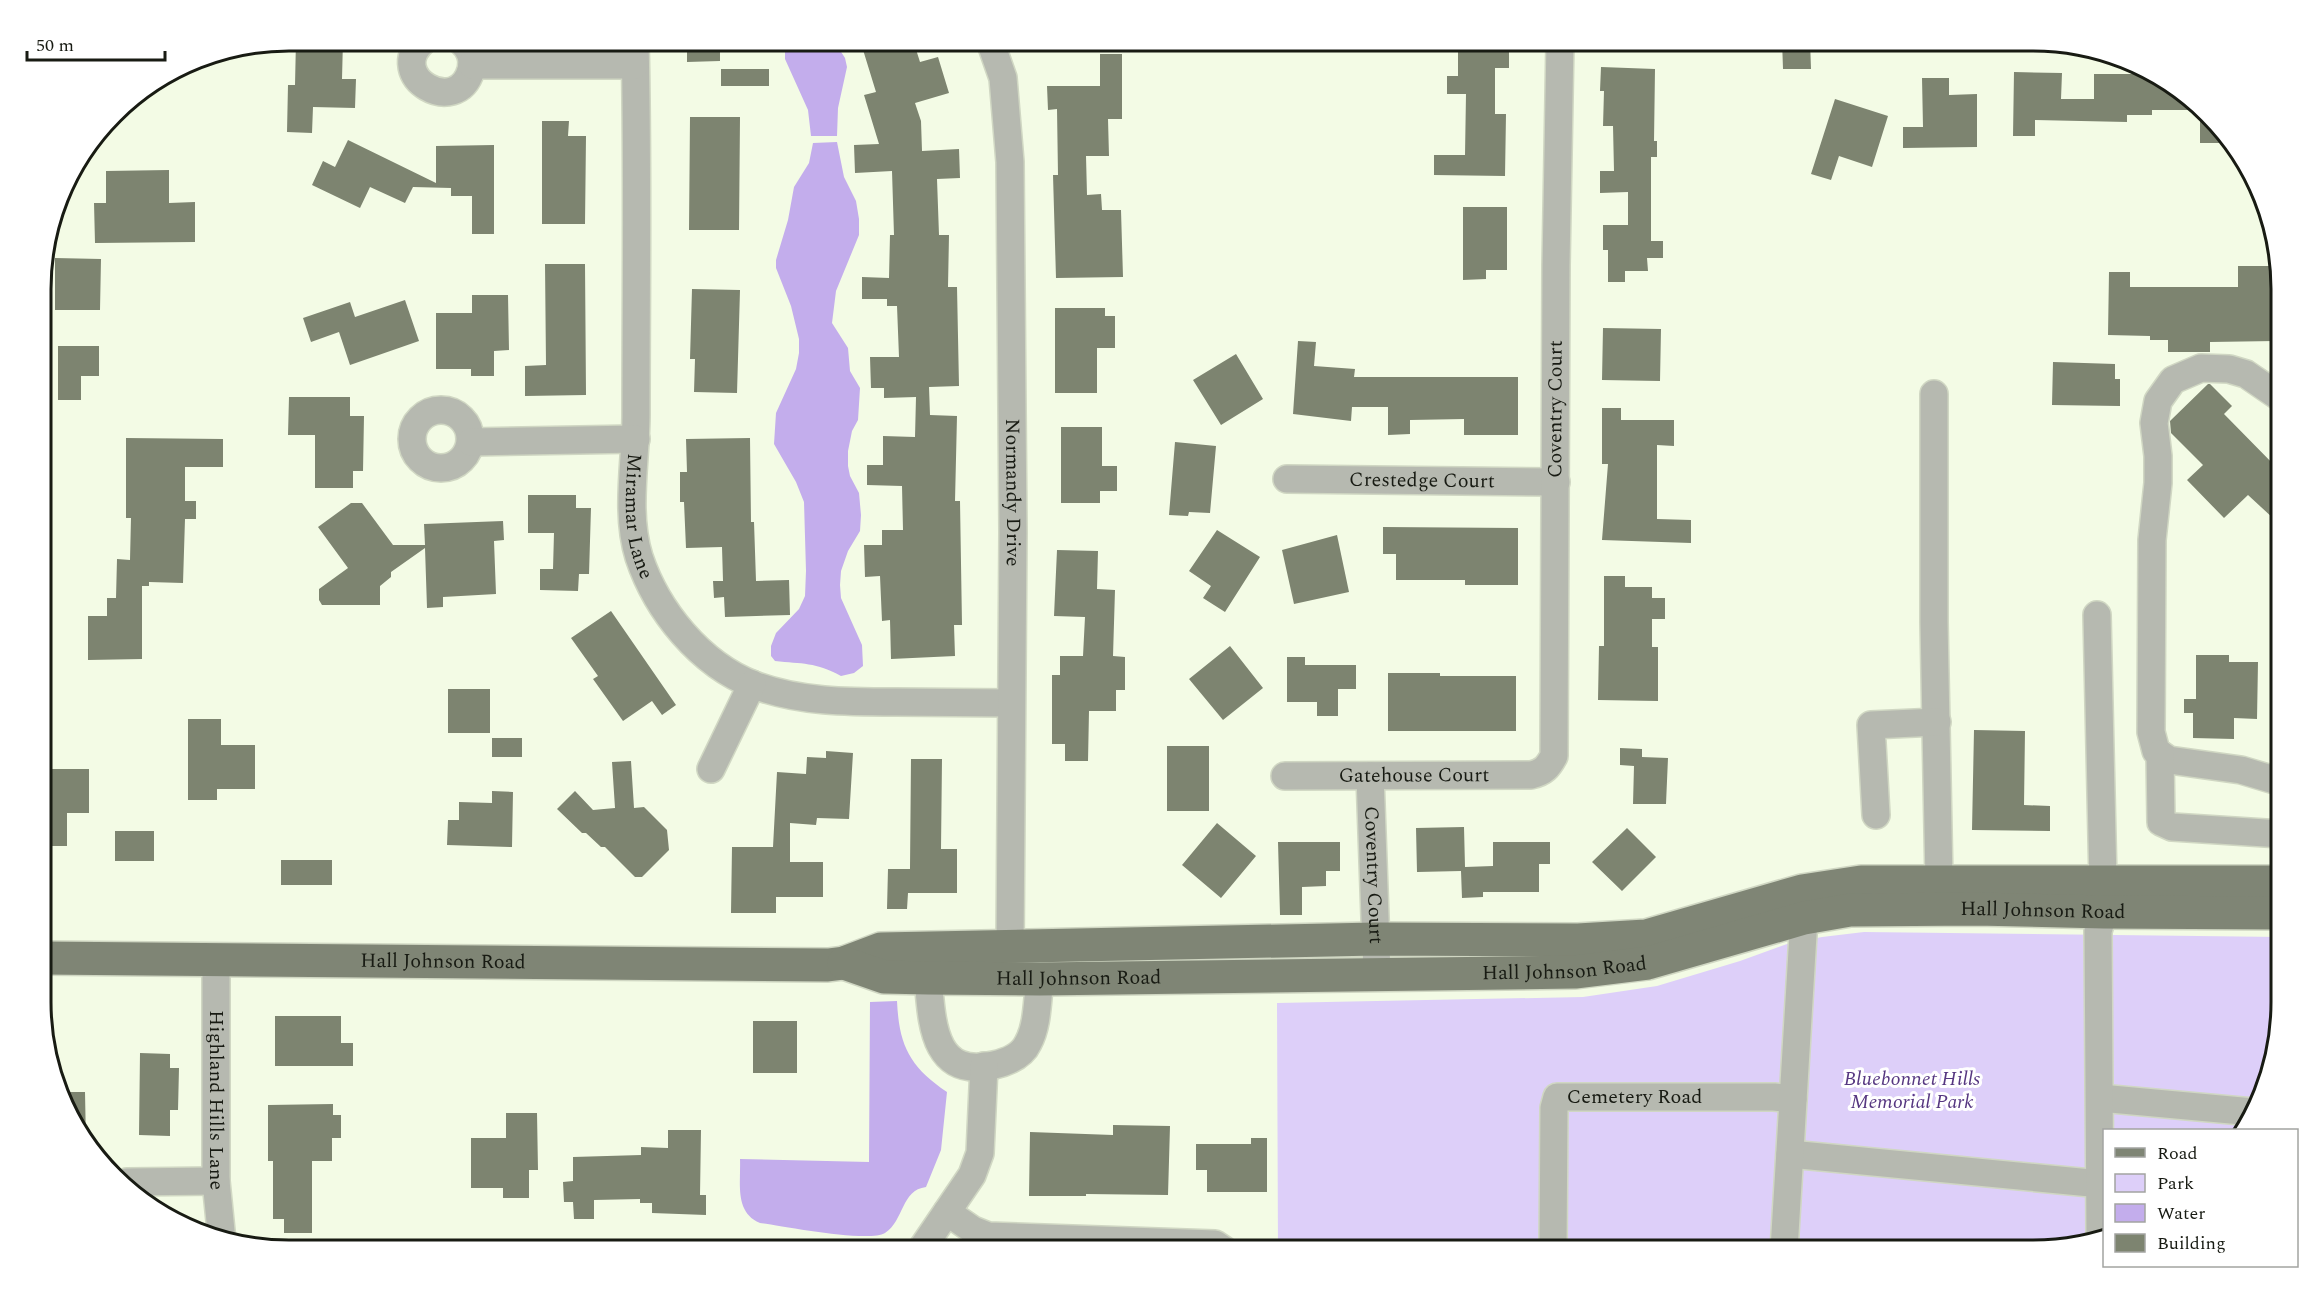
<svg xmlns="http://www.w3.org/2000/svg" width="2322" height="1291" viewBox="0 0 2322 1291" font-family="Spectral,serif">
	<rect width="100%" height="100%" fill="#f3fbe5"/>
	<path fill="#ddcff9" d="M1864,932L2281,937V1018L2248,1126L2245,1130H2104V1233L2049,1250H1278L1277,1003L1583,997L1657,986L1740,961L1787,944L1822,937Z"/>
	<path fill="#c3adec" d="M785,41H834L845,58L847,67L838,108L837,136H811L808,110L785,59Z
		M837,142L844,177L856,201L859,219V235L836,291L832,323L848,348L850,371L860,388L858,420L852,431L848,451V466L850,476L859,493L861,515L860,531L848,551L841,571L840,585L841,598L862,645L863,666L854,673L841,676C816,662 802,664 775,661L771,656V646L776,633L799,609L805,596L806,571L804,502L796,482L774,444L776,413L796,369L799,353V339L791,306L776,268V260L788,220L794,187L809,163L813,143Z
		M897,1001C899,1046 910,1067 947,1092L941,1150L926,1187C901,1190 904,1221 885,1233C868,1243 783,1226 760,1223C734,1212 741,1183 740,1159L869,1162L870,1002Z"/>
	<path fill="#7d8470" d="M296,40H343L342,79H356L355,108L313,107L312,133L287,132L288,85H295Z
		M687,40H720V61L687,62Z
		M860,40H913L920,62L938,57L949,93L915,103L921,121L922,151L959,149L960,178L937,179L939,235H949L948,287H957L959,386L929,387L930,415L957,416L955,501H960L962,625H954L955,656L891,659L890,620L882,621L880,576L865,577L864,545H882V530H903L902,486L867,485V465H883V436L915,437L916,397L884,398V388H871L870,357H899L897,306H887V299H862V277L889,278L890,235H894L892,171L855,173L854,145L879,144L864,95L876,92Z
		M1458,40L1509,42V68H1495V114H1506L1505,176L1434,175V155H1465L1466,94H1447V76H1458Z
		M1782,40H1810L1811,69H1783Z
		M1100,54H1122V119H1108L1109,156H1086L1087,195L1101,194L1102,210H1121L1123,277L1056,278L1053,175H1058L1057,109L1048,110L1047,86H1100Z
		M1601,67L1655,69L1654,141H1657V157H1651V241H1663V258H1647L1648,271H1625V282H1608V250H1603V225H1628V192L1600,193V171H1614L1613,126H1603L1604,91H1600Z
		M721,69H769V86H721Z
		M2014,72L2062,73L2061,99H2094V74H2158L2196,110H2152V115H2127V122L2035,120V136H2013Z
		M1922,78H1949V95L1977,94V147L1903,148V127H1923Z
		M1835,99L1888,116L1872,167L1839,156L1831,180L1811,174Z
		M2200,114L2231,143H2200Z
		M690,117H740L739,230H689Z
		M542,121H569L568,136H586L585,224H542Z
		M348,140L436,183V146L494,145V234H472V196H451V188L413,187L405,203L370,187L360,208L312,185L323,161L335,167Z
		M169,170V203L195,202V242L95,243L94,203H106V171Z
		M1463,207H1507V270H1486V279L1463,280Z
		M55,258L101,259L100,310H55Z
		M545,264H585L586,395L525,396V366L546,365Z
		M2238,266H2276L2275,341L2210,342V352H2168V340H2150V336L2108,335L2109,272H2130V287H2238Z
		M692,289L740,290L737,393L694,392L695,359H690Z
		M472,295H508L509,350L494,351V376H471V369H436V313H472Z
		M405,300L419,341L350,365L339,332L311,342L303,318L350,302L355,317Z
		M1055,308H1105V316H1115V348H1097V393H1055Z
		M1603,328L1661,329L1660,381L1602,380Z
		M1298,341L1316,342L1314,366L1355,369L1354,377H1518V435H1464V419L1410,420V434L1388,435V407H1352L1351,421L1293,414Z
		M58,346H99V376H81V400H58Z
		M1236,354L1263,399L1221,425L1193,380Z
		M2053,362L2115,364V379H2120V406L2052,405Z
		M2208,384H2210L2232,406L2224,414L2281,472V512L2274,519L2248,495L2224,518L2187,480L2203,465L2171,433L2170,421Z
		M289,397H350V416H364L363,471H353V488H315V435H288Z
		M1602,408H1621V420H1674V446L1657,445V519L1691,520V543L1602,540L1608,464H1602Z
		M1061,427H1102V466H1117V491H1100V503H1061Z
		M126,438L223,439V467H185V501H196V519H185L183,583L149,582V586H142V659L88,660V616H107V598H116L117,559L130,560L131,518H126Z
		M750,438L751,522H754L756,581L789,580L790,615L725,617L724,597L714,598L713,581H723L722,547L686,548L684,502H680V472H687L686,439Z
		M1175,442L1216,446L1210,513L1189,512L1188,516L1169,515Z
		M528,495H576V508H591L589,574H579L578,591L540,590V569H553L554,533H528Z
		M351,503H362L393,545H425L424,524L503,521L504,540L494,541L496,594L443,597V607L427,608L425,548L391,572V577L380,586V605H322L319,600V589L348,568L318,527Z
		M1383,527L1518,528V585H1465V580H1396V554H1383Z
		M1217,530L1260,557L1225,612L1203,598L1211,586L1189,571Z
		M1337,535L1349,592L1294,604L1282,550Z
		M1057,550L1098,551L1097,589L1115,590L1113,656L1125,657V690H1116V711H1089L1088,761H1065V744H1052V675H1060V656H1083L1085,617L1054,616Z
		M1604,576H1625V587H1652V598H1665V619H1652V647H1658V701L1598,700L1599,646H1604Z
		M611,611L676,705L662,715L652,701L623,721L593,679L598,676L571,638Z
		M1230,646L1263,688L1223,720L1189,679Z
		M2196,655H2229V662H2258L2257,719L2234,718V739L2193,738V713H2184V699H2196Z
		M1287,657H1305V665H1356V689H1338V716H1317V702H1287Z
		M1388,673H1440V676H1516V731H1388Z
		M448,689H490V733H448Z
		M188,719H221V745H255V789H217V800H188Z
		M1974,730L2025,731L2024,805L2050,806V831L1972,830Z
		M492,738H522V757H492Z
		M1167,746H1209V811H1167Z
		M1620,748L1642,749V757L1668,758L1666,804H1633L1634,766L1620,765Z
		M826,751L853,753L849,819L817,818L816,825L790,823V862H823V897H776V913H731L732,847H773L777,772L806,774L807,757L826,758Z
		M911,759H942L941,849H957V893H908L907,909H887L888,869H910Z
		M631,761L634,808L644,807L667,830L669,850L642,877H635L605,847H601L586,833H582L557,809L575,791L593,810L615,808L612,762Z
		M45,769H89V813H67V846H45Z
		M492,791L513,792L512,847L447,845L448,820H459V802L492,803Z
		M1217,823L1256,856L1221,898L1182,865Z
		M1464,827L1465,867L1493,866V842H1550V864H1539V892H1483V897L1462,898L1461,871L1417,872L1416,828Z
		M1627,828L1656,857L1622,891L1592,862Z
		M115,831H154V861H115Z
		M1278,842H1340V871H1326V886L1302,887V915H1280Z
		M281,860H332V885H281Z
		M275,1016H341V1043H353V1066H275Z
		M753,1021H797V1073H753Z
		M140,1053L170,1054V1068H179L178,1110H170V1136L139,1135Z
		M64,1092H85L86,1143L82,1140Z
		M333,1104V1115H341V1138H332V1161H312V1233H284V1219H273V1161H268V1105Z
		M506,1113H537L538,1170H529V1198H503V1188H471V1138H506Z
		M1113,1125L1170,1126L1168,1195L1086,1194V1196H1029L1030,1132L1113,1135Z
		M668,1130H701L700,1195H706V1215L652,1213V1203H640V1199L594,1200V1219H574L573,1202H564L563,1182L573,1181V1157L641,1155V1147L668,1148Z
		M1251,1138H1267V1192H1207V1170H1196V1144H1251Z"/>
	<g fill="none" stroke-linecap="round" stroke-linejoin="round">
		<defs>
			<g id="minor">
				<path d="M423,41C384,76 457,119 471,70C474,59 469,48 461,41"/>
				<path id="s1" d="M635,41C638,165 636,290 636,414C636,461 625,512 639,557C657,611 700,664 754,685C799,702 848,702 896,702C934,702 972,703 1011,703"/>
				<path id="s2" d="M990,41L1003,78L1010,162L1013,532L1010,948"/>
				<path d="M472,65H635"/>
				<path d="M1934,394V622L1939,882"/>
				<path d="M2281,398L2246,374L2229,369L2201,368L2173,380L2158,401L2154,423L2158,456V483L2152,540L2151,732L2156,751L2169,760L2241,770L2281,782"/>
				<circle cx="441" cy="439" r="29"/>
				<path d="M471,442L636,439"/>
				<path id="s3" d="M1287,479L1556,482"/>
				<path d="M2097,615L2103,882"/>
				<path d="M2160,754L2161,822L2172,827L2281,834"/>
				<path d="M711,769L752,684"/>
				<path id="s4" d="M1285,776L1531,775C1544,772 1548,767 1554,756L1556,266L1560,41"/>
				<path id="s5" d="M1370,776L1377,974"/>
				<path d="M1876,815L1871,725L1937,722"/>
				<path id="s6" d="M216,959V1181L222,1241"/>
				<path d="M928,978C932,1021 932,1079 994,1065C1007,1062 1022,1056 1028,1043C1038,1025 1037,1000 1040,979"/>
				<path d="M2100,1098L2253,1112"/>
				<path d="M1790,1154L2101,1184"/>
				<path d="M127,1182L216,1181"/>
				<path d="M947,1212L973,1230L988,1236L1215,1244L1224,1250"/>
				<path d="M2100,1235L2098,931L2104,912L2105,892"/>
				<path d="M921,1250L972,1175L980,1153L984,1066"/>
				<path id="s7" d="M1553,1250L1554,1108L1557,1097H1774L1793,1099"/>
				<path d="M1784,1250L1804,918L1803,898"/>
			</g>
			<g id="major">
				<path id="s8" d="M43,958L828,965L844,963L881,949L1376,939L1578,940L1646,936L1802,891L1861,882H2281"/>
				<path id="s9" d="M844,963L884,977L928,978L1040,979L1575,972L1648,963L1804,918L1850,910L1976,909L2104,912L2281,913"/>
			</g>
		</defs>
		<use href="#minor" stroke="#d0d7c3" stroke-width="30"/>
		<use href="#major" stroke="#d0d7c3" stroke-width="36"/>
		<use href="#minor" stroke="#b6b9b0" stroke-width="27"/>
		<use href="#major" stroke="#7f8575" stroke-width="33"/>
	</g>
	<g text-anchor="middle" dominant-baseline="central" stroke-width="6" stroke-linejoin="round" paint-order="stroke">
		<g font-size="20" fill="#181b13" stroke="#fff">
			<text stroke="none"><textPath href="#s4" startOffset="624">Coventry Court</textPath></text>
			<text stroke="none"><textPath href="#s3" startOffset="135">Crestedge Court</textPath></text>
			<text stroke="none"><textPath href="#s2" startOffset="454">Normandy Drive</textPath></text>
			<text stroke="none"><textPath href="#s1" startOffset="476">Miramar Lane</textPath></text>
			<text stroke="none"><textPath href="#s4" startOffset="129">Gatehouse Court</textPath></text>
			<text stroke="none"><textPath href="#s5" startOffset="99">Coventry Court</textPath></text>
			<text stroke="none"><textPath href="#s9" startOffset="1209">Hall Johnson Road</textPath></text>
			<text stroke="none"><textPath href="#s8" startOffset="400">Hall Johnson Road</textPath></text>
			<text stroke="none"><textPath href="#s9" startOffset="723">Hall Johnson Road</textPath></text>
			<text stroke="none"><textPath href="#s9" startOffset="237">Hall Johnson Road</textPath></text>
			<text stroke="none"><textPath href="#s7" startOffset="231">Cemetery Road</textPath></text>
			<text stroke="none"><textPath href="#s6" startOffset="141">Highland Hills Lane</textPath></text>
		</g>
		<g font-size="20" font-style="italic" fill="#563781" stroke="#fff">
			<text x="1912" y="1079">Bluebonnet Hills<tspan x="1912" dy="23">Memorial Park</tspan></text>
		</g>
	</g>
	<path d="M0 0H2322V1291H0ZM289 51H2033A238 238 0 0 1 2271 289V1002A238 238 0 0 1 2033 1240H289A238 238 0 0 1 51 1002V289A238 238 0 0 1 289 51Z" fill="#fff" fill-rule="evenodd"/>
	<path fill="none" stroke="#181b13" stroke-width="3" d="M289 51H2033A238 238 0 0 1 2271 289V1002A238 238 0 0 1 2033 1240H289A238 238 0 0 1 51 1002V289A238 238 0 0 1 289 51Z"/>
	<rect x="2103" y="1129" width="195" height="138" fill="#ffffff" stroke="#a3a4a1" stroke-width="1.5"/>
	<rect x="2115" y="1148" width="30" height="9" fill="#7f8575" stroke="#a3a4a1" stroke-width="1.5"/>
	<text x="2157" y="1159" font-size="18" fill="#181b13">Road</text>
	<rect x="2115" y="1174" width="30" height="18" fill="#ddcff9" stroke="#a3a4a1" stroke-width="1.5"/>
	<text x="2157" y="1189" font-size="18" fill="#181b13">Park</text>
	<rect x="2115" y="1204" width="30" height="18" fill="#c3adec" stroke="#a3a4a1" stroke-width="1.5"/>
	<text x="2157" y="1219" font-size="18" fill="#181b13">Water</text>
	<rect x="2115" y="1234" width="30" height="18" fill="#7d8470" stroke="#a3a4a1" stroke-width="1.5"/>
	<text x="2157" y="1249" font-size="18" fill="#181b13">Building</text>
	<path d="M27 51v9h138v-9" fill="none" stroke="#181b13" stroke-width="3"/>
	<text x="36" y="51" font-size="18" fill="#181b13" stroke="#ffffff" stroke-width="4.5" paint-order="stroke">50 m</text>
</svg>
